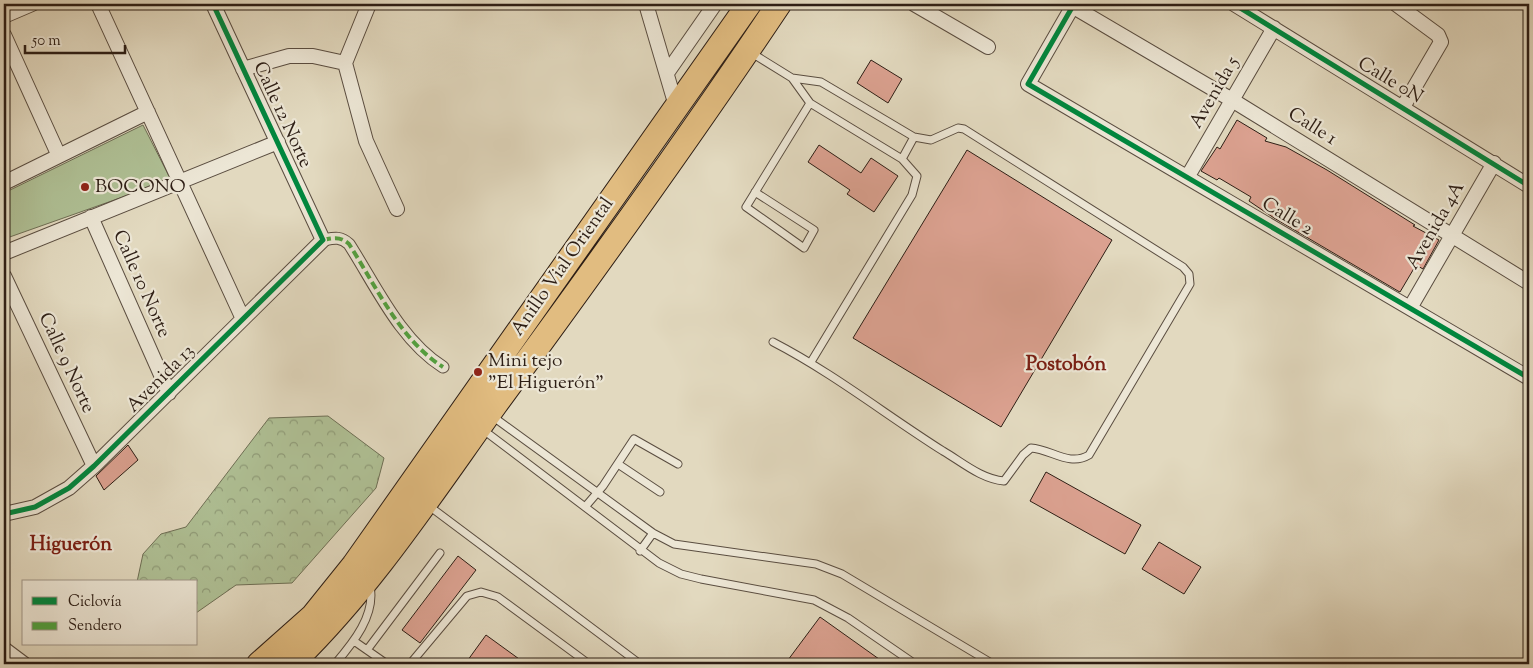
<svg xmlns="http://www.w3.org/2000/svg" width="1533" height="668" viewBox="0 0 1533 668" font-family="'Sorts Mill Goudy',serif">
	<defs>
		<pattern id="forest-crowns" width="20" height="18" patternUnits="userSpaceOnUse" patternTransform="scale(1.25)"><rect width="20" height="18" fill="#afc095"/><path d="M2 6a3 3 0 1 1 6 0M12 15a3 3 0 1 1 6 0" fill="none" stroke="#8f9b78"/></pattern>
	</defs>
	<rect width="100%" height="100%" fill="#e2d9bf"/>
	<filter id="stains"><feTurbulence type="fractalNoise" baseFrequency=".004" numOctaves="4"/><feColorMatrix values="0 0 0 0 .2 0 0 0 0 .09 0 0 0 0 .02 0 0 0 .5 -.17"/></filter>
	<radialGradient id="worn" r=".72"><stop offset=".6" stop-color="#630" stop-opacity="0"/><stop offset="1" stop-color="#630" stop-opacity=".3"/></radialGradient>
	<path fill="url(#forest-crowns)" stroke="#6e6f55" d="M328,416L384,458L376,488L292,583L236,585L196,613V582H137L143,554L161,534L186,527L269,418Z"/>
	<path fill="#afc095" stroke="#6e6f55" d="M143,125L171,180L4,239V193Z"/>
	<path fill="#dba190" stroke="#2d1e15" d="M871,60L902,79L888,103L857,83Z
		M1237,120L1267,138L1265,141L1286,147L1327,170L1415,225L1413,226L1439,240L1423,269L1416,265L1400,292L1398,291L1274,218L1249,201L1251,197L1219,178L1217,180L1201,171L1217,147L1220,149Z
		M819,145L861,173L871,158L898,176L874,212L847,194L850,190L808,162Z
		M967,150L1112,240L1001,427L853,338Z
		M128,445L138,460L104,490L96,476Z
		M1046,472L1141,525L1125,554L1030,501Z
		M1159,542L1201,567L1184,594L1142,569Z
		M458,556L476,570L420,643L402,630Z
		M820,617L886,664H785Z
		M486,635L526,664H465Z"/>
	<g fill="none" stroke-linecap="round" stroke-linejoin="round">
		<defs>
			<path id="service" d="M750,52L792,78L810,103L902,159L917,176L912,195L811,362
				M902,159L914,137
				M755,192L814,230L804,248L746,207L810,103
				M773,342C833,373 886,415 943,451C962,462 981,479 1004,481L1023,455L1031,448C1051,449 1069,467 1089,455L1190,284L1189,274L1183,267L964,129L958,128L931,140L914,137L821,82L792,78
				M492,416L653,533L674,544L816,564L842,574L993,664
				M482,429L659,563L681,574L701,579L814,600L848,618L915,664
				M618,464L660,492
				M429,506L640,664
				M585,507L603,486L634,439L678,464
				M640,551L653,533
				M354,641L387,664
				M367,650L440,553
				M335,664C353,643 376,615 370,586
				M410,664L467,596L481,592L498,597L589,664"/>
			<path id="pedestrian" d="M323,240C334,238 340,236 349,244C376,286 400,340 443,367"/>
			<path id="minor" d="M98,4L243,319
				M369,4L345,63L366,141L397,209
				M646,4L676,106
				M914,4L988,47
				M1074,4L1028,84L1529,378
				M1234,4L1529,186
				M1396,4L1438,35L1441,42L1403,107
				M1072,6L1232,100L1529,283
				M4,16L32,4
				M4,35L59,156
				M243,69L289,56H313L345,63
				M667,73L715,4
				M1188,176L1274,28
				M4,183L148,112
				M91,217L169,393
				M4,253L278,142
				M4,276L94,466
				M1410,308L1494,163
				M4,514L35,507L69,488L94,466L323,240L213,4
				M4,649L24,664"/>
			<path id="trunk" d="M259,664L313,616L354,565L749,4
				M291,664C370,588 431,494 495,405C592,273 688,140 779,4"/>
		</defs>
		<use href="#service" stroke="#5a4d40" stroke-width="9"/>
		<use href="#pedestrian" stroke="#5a4d40" stroke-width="13"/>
		<use href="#minor" stroke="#5a4d40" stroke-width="16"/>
		<use href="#trunk" stroke="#2d1e15" stroke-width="26"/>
		<use href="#service" stroke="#ece6d5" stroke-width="7"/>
		<use href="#pedestrian" stroke="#ece6d5" stroke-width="11"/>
		<use href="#minor" stroke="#ece6d5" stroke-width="14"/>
		<use href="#trunk" stroke="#e1bc80" stroke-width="24"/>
		<path stroke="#52a240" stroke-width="4" stroke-dasharray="8 4" stroke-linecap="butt" d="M323,240C334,238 340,236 349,244C376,286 400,340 443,367"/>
		<defs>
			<path id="cycleway" d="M1074,4L1028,84L1529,378
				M1234,4L1529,186
				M4,514L35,507L69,488L94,466L323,240L213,4"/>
		</defs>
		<use href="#cycleway" stroke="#ece6d5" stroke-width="8"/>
		<use href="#cycleway" stroke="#00873e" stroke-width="5"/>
	</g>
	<g fill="#8f2418" stroke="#ece6d5" stroke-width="2">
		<circle cx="85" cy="187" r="5"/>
		<circle cx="478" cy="372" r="5"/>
	</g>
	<g text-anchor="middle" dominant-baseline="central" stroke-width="4.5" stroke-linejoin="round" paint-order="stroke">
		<g font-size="19" fill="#2d1e15" stroke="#ece6d5">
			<text transform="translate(1390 81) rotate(31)">Calle 0N</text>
			<text transform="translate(1215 93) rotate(-60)">Avenida 5</text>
			<text transform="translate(282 115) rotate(65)">Calle 12 Norte</text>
			<text transform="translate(1312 127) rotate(32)">Calle 1</text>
			<text transform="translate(1287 217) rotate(31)">Calle 2</text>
			<text transform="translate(1436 226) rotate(-60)">Avenida 4A</text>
			<text transform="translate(563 267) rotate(-55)">Anillo Vial Oriental</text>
			<text transform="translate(141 284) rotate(66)">Calle 10 Norte</text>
			<text transform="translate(66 363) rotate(65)">Calle 9 Norte</text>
			<text transform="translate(161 379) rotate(-45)">Avenida 13</text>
		</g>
		<g font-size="19" fill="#2d1e15" stroke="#ece6d5" text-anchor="start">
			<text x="95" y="187">BOCONO</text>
			<text x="488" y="361">Mini tejo<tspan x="488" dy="22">"El Higuerón"</tspan></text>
		</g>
		<g font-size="20" font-weight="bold" fill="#7a1f14" stroke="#ece6d5">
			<text x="1066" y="365">Postobón</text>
			<text x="71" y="545">Higuerón</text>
		</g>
	</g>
	<rect width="1533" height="668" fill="none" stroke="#e2d9bf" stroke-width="20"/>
	<rect x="5" y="5" width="1523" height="658" fill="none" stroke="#2d1e15" stroke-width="2.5"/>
	<rect x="10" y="10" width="1513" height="648" fill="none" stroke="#2d1e15"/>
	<rect x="22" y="580" width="175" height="65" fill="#ece6d5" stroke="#a09688"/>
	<rect x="32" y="597" width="25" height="8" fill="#00873e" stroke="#a09688"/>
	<text x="68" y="606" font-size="15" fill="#2d1e15">Ciclovía</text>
	<rect x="32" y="622" width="25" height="8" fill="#52a240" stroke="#a09688"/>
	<text x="68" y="630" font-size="15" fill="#2d1e15">Sendero</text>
	<path d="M25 45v8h100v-8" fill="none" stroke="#2d1e15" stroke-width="2.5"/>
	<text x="32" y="45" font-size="15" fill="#2d1e15" stroke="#ece6d5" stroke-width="4" paint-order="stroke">50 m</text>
	<rect width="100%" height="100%" filter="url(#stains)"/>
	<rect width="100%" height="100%" fill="url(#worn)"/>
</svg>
